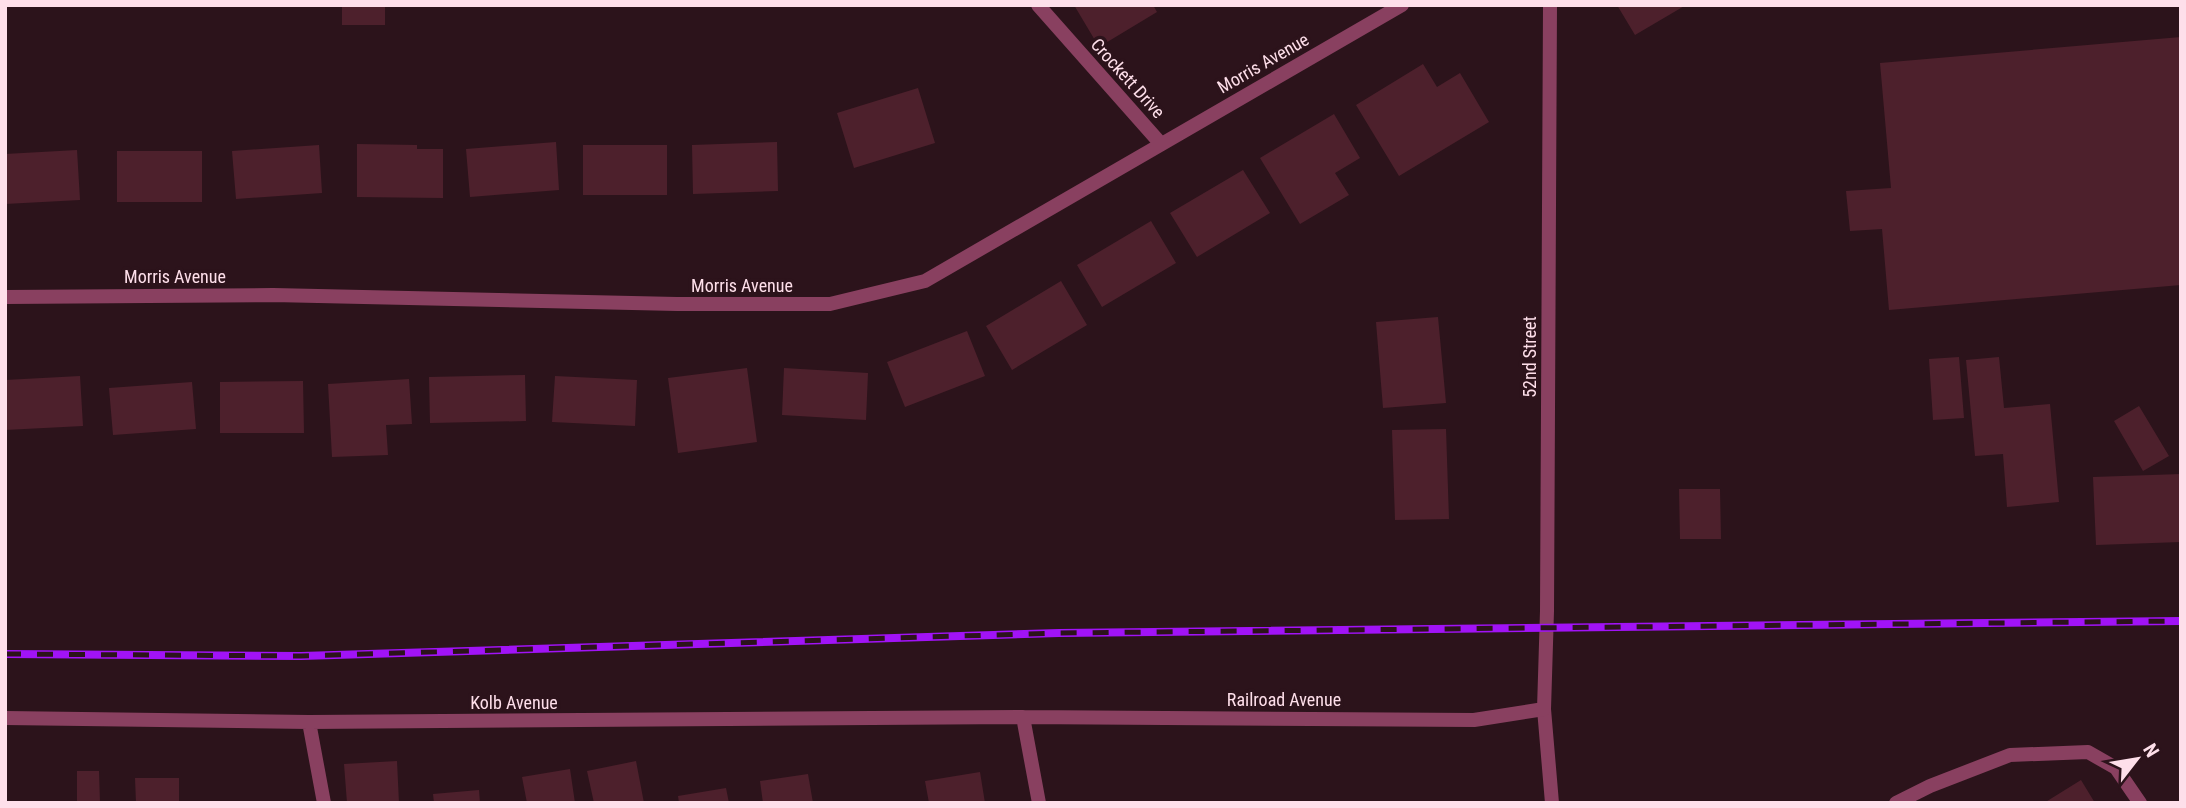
<svg xmlns="http://www.w3.org/2000/svg" width="2186" height="808" viewBox="0 0 2186 808" font-family="'Roboto Condensed',sans-serif">
	<rect width="100%" height="100%" fill="#2c131b"/>
	<path fill="#4d202c" d="M342,5H385V25H342Z
		M1074,5H1153L1157,12L1099,47Z
		M1617,5H1686L1635,35Z
		M2181,37V285L1889,310L1882,229L1850,231L1846,191L1891,188L1880,63Z
		M1423,64L1437,87L1460,73L1489,122L1399,176L1356,105Z
		M918,88L935,143L854,168L837,113Z
		M1334,114L1360,158L1335,173L1349,195L1300,224L1260,158Z
		M556,142L559,190L470,197L466,149Z
		M777,142L778,191L693,194L692,145Z
		M357,144L417,145V149H443V198L357,197Z
		M319,145L322,193L236,199L232,151Z
		M583,145H667V195H583Z
		M77,150L80,200L5,204V154Z
		M117,151H202V202H117Z
		M1243,170L1270,213L1197,257L1170,213Z
		M1151,221L1176,263L1102,307L1077,265Z
		M1061,281L1087,325L1012,370L986,326Z
		M1438,317L1446,403L1383,408L1376,322Z
		M967,331L985,376L905,407L887,362Z
		M1959,357L1964,418L1933,420L1929,359Z
		M1999,357L2004,408L2050,404L2059,502L2007,507L2003,454L1975,456L1966,360Z
		M747,368L757,442L678,453L668,378Z
		M784,368L868,373L866,420L782,415Z
		M525,375L526,421L430,423L429,377Z
		M80,376L83,426L5,430V380Z
		M555,376L637,380L635,426L552,422Z
		M409,379L412,424L386,425L388,455L332,457L328,384Z
		M303,381L304,433H220V382Z
		M192,382L196,429L113,435L109,388Z
		M2139,406L2169,456L2143,471L2114,421Z
		M1446,429L1449,519L1395,520L1392,430Z
		M2181,474V542L2096,545L2093,477Z
		M1679,489H1720L1721,539H1680Z
		M397,761L399,803H347L344,764Z
		M636,761L644,803H594L587,771Z
		M570,769L575,803H527L522,777Z
		M77,771H99L100,803H77Z
		M980,772L985,803H929L925,781Z
		M808,774L813,803H763L760,781Z
		M135,778H179V803H136Z
		M2081,780L2095,803H2044Z
		M726,788L729,803H679L678,796Z
		M479,790L480,803H434L433,794Z"/>
	<g fill="none" stroke-linecap="round" stroke-linejoin="round">
		<path stroke="#894060" stroke-width="14" d="M1544,709L1552,803
			M1896,803L1930,786L2010,755L2088,752L2116,768L2140,803"/>
		<path stroke="#894060" stroke-width="14" d="M1038,5L1161,144
			M5,297L273,295L677,304H830L925,281L1402,5
			M1023,717L1039,803
			M5,718L309,722L1023,717L1474,720L1544,709L1547,611L1550,5
			M309,722L324,803"/>
		<defs>
			<path id="rail" d="M5,654L301,656L1059,633L2181,621"/>
		</defs>
		<use href="#rail" stroke="#a113f6" stroke-width="8"/>
		<use href="#rail" stroke="#2c131b" stroke-width="5" stroke-dasharray="16" stroke-linecap="butt"/>
	</g>
	<g text-anchor="middle" dominant-baseline="central" stroke-width="7" stroke-linejoin="round" paint-order="stroke">
		<g font-size="18" fill="#fedfea" stroke="#2c131b">
			<text transform="translate(1263 63) rotate(-30)">Morris Avenue</text>
			<text transform="translate(1128 78) rotate(48)">Crockett Drive</text>
			<text x="175" y="276">Morris Avenue</text>
			<text x="742" y="285">Morris Avenue</text>
			<text transform="translate(1529 357) rotate(-90)">52nd Street</text>
			<text x="1284" y="699">Railroad Avenue</text>
			<text x="514" y="702">Kolb Avenue</text>
		</g>
	</g>
	<rect width="2186" height="808" fill="none" stroke="#fedfea" stroke-width="14"/>
	<g transform="translate(2137 759) rotate(59)" stroke="#2c131b" stroke-width="5" paint-order="stroke">
	<path d="M0-5L12 26L0 18L-12 26Z" fill="#fedfea"/>
	<text y="-10" font-size="19" font-weight="bold" text-anchor="middle" fill="#fedfea">N</text>
	</g>
</svg>
